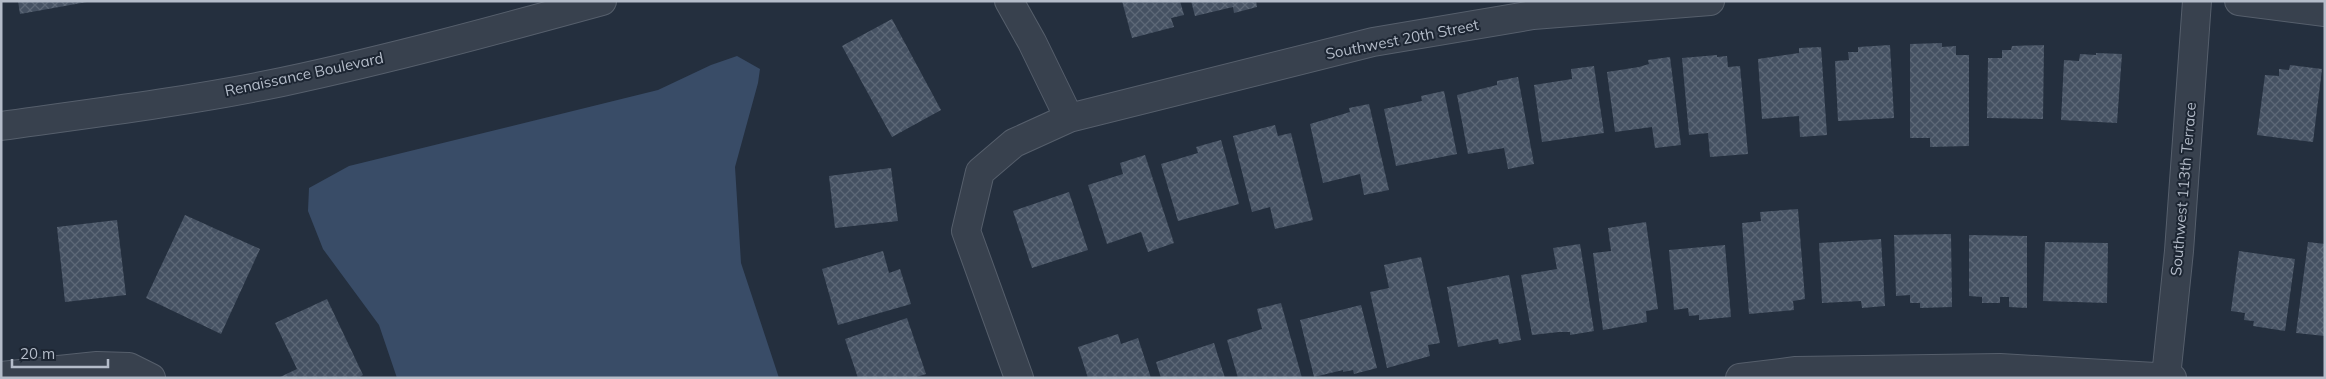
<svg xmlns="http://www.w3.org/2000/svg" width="2326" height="379" viewBox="0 0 2326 379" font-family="Mulish,sans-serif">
	<defs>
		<pattern id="building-cross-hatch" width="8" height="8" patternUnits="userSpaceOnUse" patternTransform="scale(1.25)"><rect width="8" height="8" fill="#455162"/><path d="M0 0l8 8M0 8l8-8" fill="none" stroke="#5d6877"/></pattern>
	</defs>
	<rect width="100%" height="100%" fill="#242f3e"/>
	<path fill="#394c67" d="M737,56L760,69L758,83L735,167L741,263L779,378H397L379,325L323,249L308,211L309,188L349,166L658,90L711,65Z"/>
	<path fill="url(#building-cross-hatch)" d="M18,1H86L87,2L20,14Z
		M1122,1H1180L1184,15L1171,18L1174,27L1132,38Z
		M1191,1H1256L1257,7L1234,13L1233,7L1195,16Z
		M892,19L941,110L892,137L842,46Z
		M1942,43V47L1956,46V55H1969V146L1930,147V138H1910V44Z
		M1890,45L1894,118L1838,121L1835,61L1849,60L1848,52H1858V47Z
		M2044,45L2043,119L1987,118L1988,58H2002V50H2011L2012,46Z
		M1821,47L1827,135L1800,137L1799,116L1762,119L1758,59L1799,53V48Z
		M2096,53L2122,54L2117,123L2061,120L2064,60L2079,61L2080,54L2096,55Z
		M1717,55V57L1727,56L1728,67L1740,66L1748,154L1710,157L1708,133L1689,135L1682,58Z
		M1670,57L1681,145L1655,148L1652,127L1615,132L1607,72L1639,67L1649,64L1648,60Z
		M2290,65L2322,69L2313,142L2257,135L2265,75L2279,76V69L2289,70Z
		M1594,66L1604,133L1542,142L1534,85L1572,79L1571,69Z
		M1518,77L1534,164L1508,169L1504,148L1468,154L1457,95L1497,85V81Z
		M1444,91L1457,154L1396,166L1384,109L1422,101L1421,96Z
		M1369,104L1389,190L1364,195L1360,174L1323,183L1310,124L1350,112L1349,108Z
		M1275,125L1278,136L1291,133L1313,220L1275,229L1270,207L1252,212L1233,136Z
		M1221,140L1239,204L1178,221L1161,164L1198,153L1196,147Z
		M1145,155L1174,243L1148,252L1141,232L1107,244L1088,185L1123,174L1120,163Z
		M891,168L898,221L835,228L829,176Z
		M1069,192L1088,250L1032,268L1013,211Z
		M1798,209L1805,299L1793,301L1794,310L1749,314L1742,223L1761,221L1760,212Z
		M185,215L260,249L221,334L146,298Z
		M117,220L126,295L65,302L57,227Z
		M1646,222L1658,309L1646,311L1647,322L1603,330L1593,253L1611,251L1608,228Z
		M1951,234L1952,307L1920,308V303H1910V295L1896,296L1894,235Z
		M1969,235L2027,236V308L2009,307V297H2000V303H1982V297L1969,296Z
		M1881,239L1885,306L1862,308L1861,301L1822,303L1819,243Z
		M2045,242L2108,243L2107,303L2043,301Z
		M2308,242L2325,244V336L2296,333Z
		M1580,244L1594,331L1570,335V332H1559L1532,335L1521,275L1557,269L1553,248Z
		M1725,245L1731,317L1699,320V315L1689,316L1688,308L1674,310L1669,250Z
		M883,251L889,273L900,269L911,304L838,325L822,269Z
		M2239,251L2295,259L2285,331L2253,326L2254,321L2244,320L2245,313L2231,311Z
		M1421,257L1440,343L1428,345L1430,356L1387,368L1370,292L1389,288L1384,265Z
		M1509,275L1521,340L1499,344L1498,339L1458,347L1447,287Z
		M327,299L363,375L358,378H278L297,369L275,323Z
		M1281,303L1302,378H1238L1227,340L1262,329L1257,309Z
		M1361,305L1377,368L1354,374L1353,370L1343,372V370L1314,377L1300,320Z
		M907,318L926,374L913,378H858L845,339Z
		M1118,334L1121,344L1138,338L1151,378H1088L1078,347Z
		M1214,343L1225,378H1161L1156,362Z"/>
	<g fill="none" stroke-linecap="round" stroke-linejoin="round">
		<defs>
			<path id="minor" d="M1009,1L1032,42L1069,118
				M2239,1L2325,12
				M1,126C95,113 190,101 282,82C390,59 496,30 602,1
				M1,376L97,366L129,367L151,378
				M2166,377L2179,251L2197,1
				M1019,378L966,231L980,172L1014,143L1069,118L1373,42L1533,15L1710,1
				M1740,378L1796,371L2000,368L2172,378"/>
		</defs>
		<use href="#minor" stroke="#565f6c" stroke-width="30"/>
		<use href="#minor" stroke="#38414e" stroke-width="28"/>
	</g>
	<g text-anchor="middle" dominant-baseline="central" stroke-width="4" stroke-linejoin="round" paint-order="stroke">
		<g font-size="15" fill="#b4bcc9" stroke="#1d2633">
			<text transform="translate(1402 39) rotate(-11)">Southwest 20th Street</text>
			<text transform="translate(304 74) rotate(-12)">Renaissance Boulevard</text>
			<text transform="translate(2183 189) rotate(-85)">Southwest 113th Terrace</text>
		</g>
	</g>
	<rect width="2326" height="379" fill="none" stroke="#b4bcc9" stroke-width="5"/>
	<path d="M12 359v8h96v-8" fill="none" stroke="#b4bcc9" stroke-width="2.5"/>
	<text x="20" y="359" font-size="15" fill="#b4bcc9" stroke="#1d2633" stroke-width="4" paint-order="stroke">20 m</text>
</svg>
